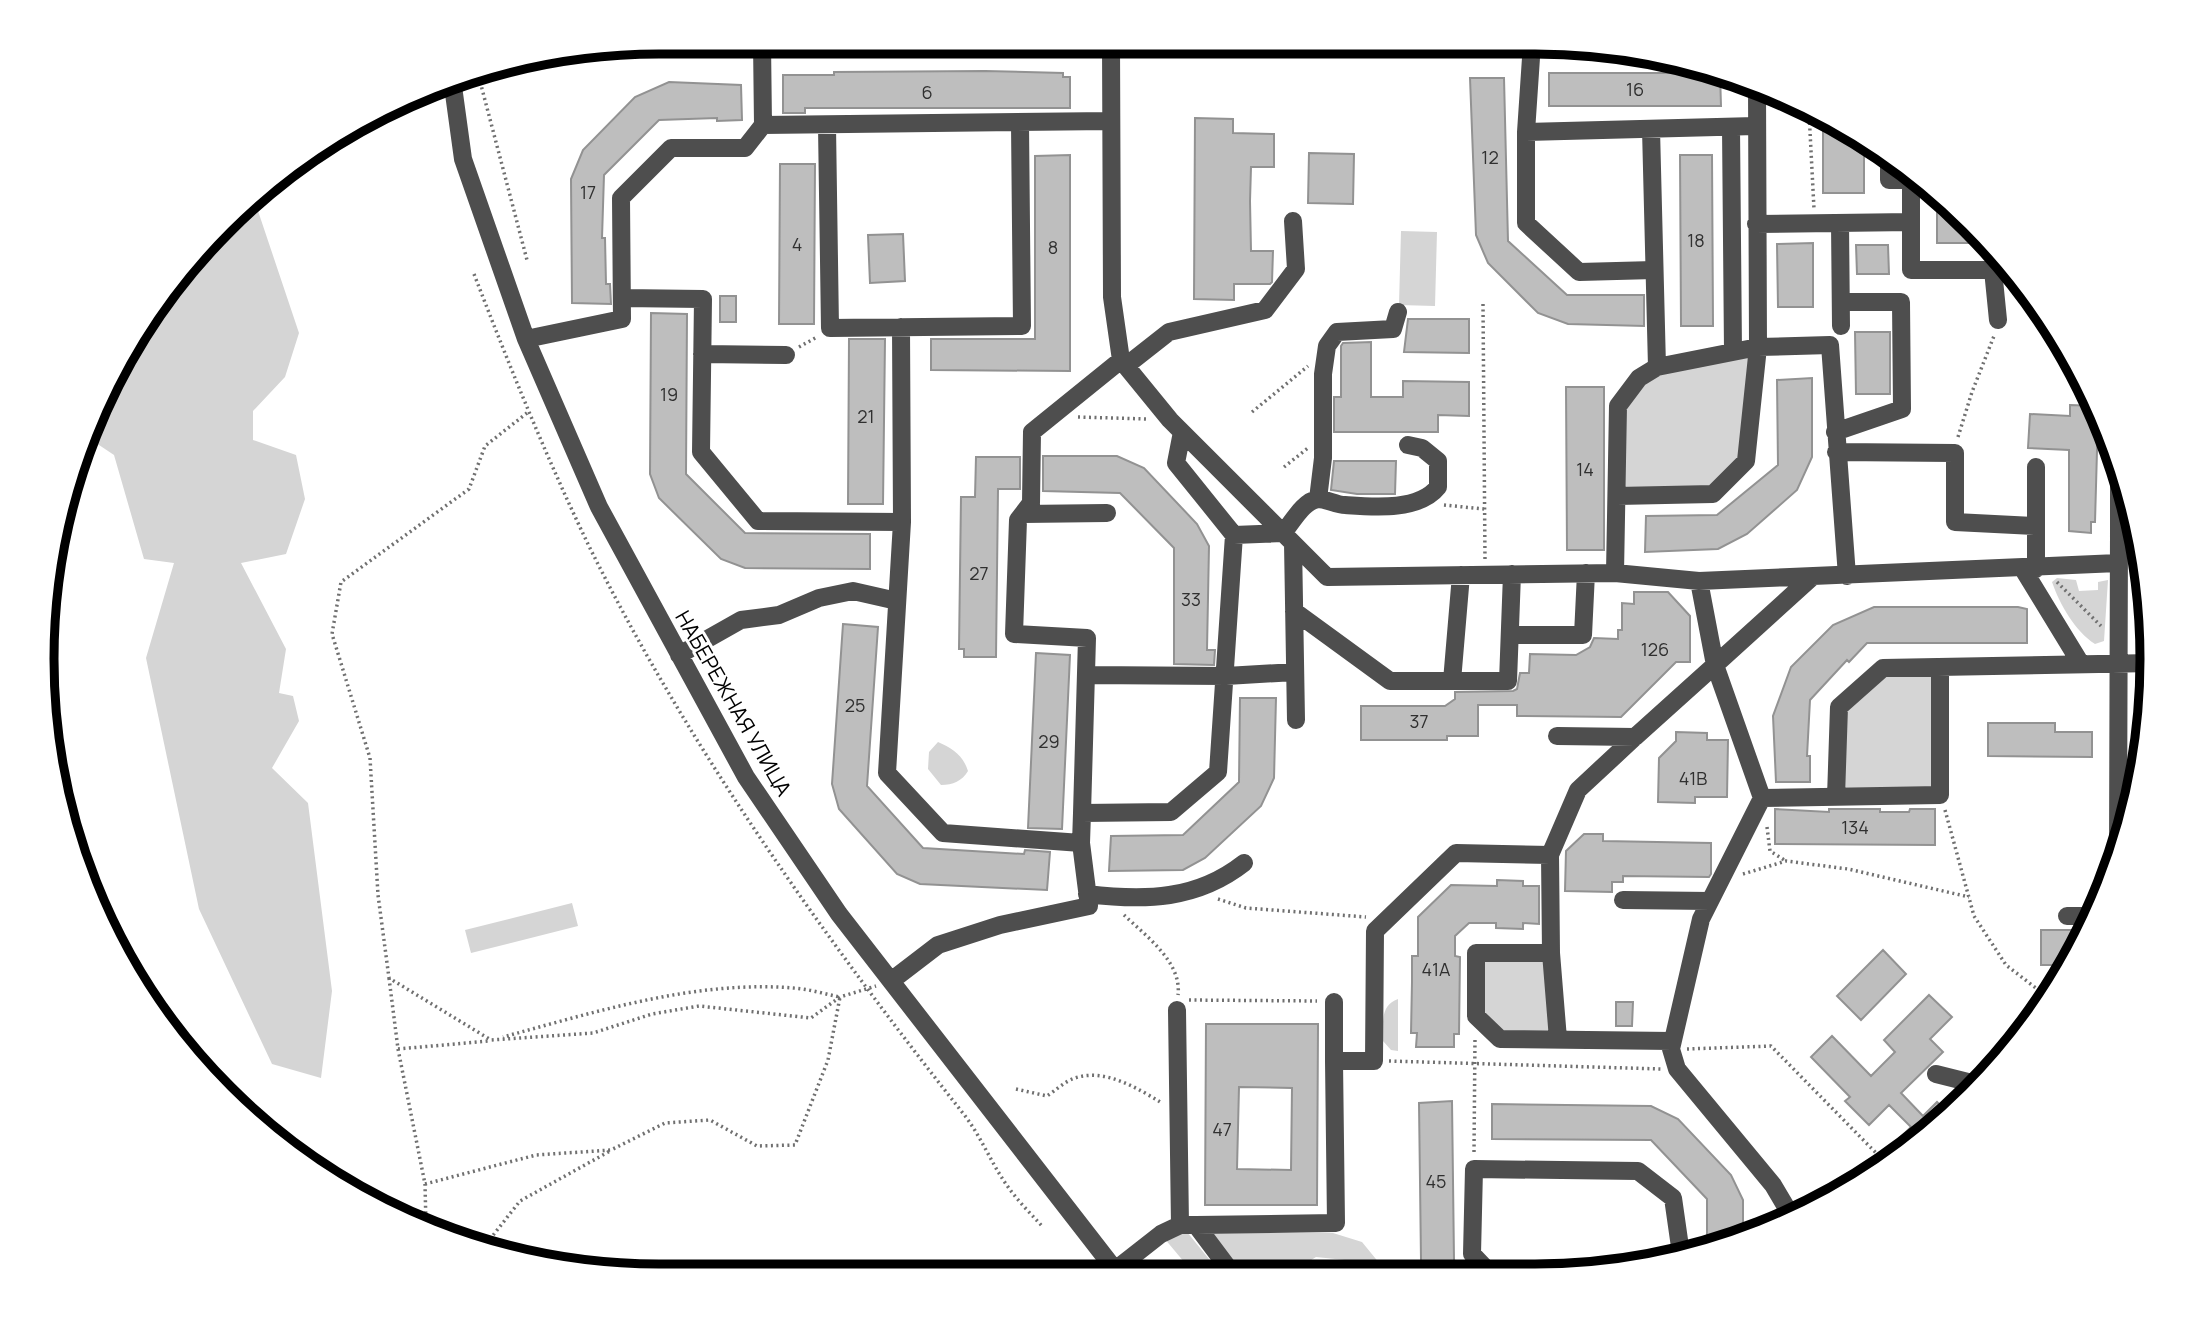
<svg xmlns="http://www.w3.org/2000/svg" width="2194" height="1318" viewBox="0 0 2194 1318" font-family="Manrope,sans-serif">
	<rect width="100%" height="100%" fill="#fff"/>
	<path fill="#d5d5d5" d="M254,199L299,333L285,377L253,411V440L296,455L305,499L286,554L241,563L286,649L279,693L293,696L299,721L272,768L308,803L332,991L321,1078L272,1064L199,909L146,658L174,563L144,559L114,455L87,437L169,284Z
		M1401,231L1437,232L1435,306L1399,305Z
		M1758,347L1746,461L1713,494L1617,496L1618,406L1639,378Z
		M2057,578L2076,580L2079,591L2098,590V582L2108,580L2104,641L2095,644C2075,631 2060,605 2052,582Z
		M1940,667V795L1836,797L1839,707L1883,668Z
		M938,742C952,748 963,755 968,771C962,781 953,785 941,785L928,769L929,752Z
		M572,903L578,926L471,953L465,930Z
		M1476,953H1551L1558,1039H1500L1476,1016Z
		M1398,999V1051L1391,1050L1383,1041C1383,1024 1380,1005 1398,999Z
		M1187,1232L1222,1275H1195L1164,1238Z
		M1207,1233H1333L1362,1242L1389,1275H1364L1345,1260L1316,1257L1287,1275H1244Z"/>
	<path fill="#bebebe" stroke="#929292" stroke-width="2" fill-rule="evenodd" d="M985,71L1063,73V77H1070V108H805V113H783V75H834V72Z
		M1549,73H1720L1721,106H1549Z
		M1470,78H1504L1508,241L1567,295H1644V326L1568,324L1538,313L1488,263L1476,235Z
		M669,82L741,85L742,120L717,121V118L659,120L604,175L602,238H605L606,284H610L611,304L572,303L571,179L583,150L635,97Z
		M1195,118L1233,119V133L1274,134V167H1251L1250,201L1251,251H1273L1272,282L1270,284H1234V300L1194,299Z
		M1823,119L1864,139V193H1823Z
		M1309,153L1354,154L1353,204L1308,203Z
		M1070,155V371L931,370V339H1035V156Z
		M1680,155H1712L1713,326H1681Z
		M780,164H815L814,324H779Z
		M1937,195L1972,223L1988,243H1937Z
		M903,234L905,281L870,283L868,235Z
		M1813,243V307H1778L1777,244Z
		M1856,245H1888L1889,274H1857Z
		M720,296H736V322H720Z
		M651,313L687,314L686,474L745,533L870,534V569L745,568L721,559L659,498L650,474Z
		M1408,319H1469V353L1404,352Z
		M1855,332H1890V394H1856Z
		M849,339H885L883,504H848Z
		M1371,342V397H1403V381L1469,382V416L1438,415V432H1334V397H1341V346L1343,343Z
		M1812,378V457L1797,490L1747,534L1718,549L1645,552L1646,516L1717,515L1778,465L1777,380Z
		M1566,387H1604V550H1567Z
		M2070,405L2095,406L2094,415H2098L2095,522H2091V533L2069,531V450L2028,448L2030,414L2070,416Z
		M1043,456H1117L1144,468L1197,524L1209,546L1207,650H1215L1214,665L1174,664V548L1120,493L1043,491Z
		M976,457H1020V489H998L996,657H964V649H959L961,497H975Z
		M1334,461H1396L1395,494H1357L1331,490Z
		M1634,592H1668L1690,616V662H1676L1621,717L1517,716V705H1478V736H1447V740H1361V706H1445L1455,699V692L1513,691L1517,689L1520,673H1529L1530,654L1576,655L1590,647L1594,638L1618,639V630H1622V603L1634,604Z
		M1874,607H2018L2027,609V643H1867L1849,662L1847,660L1810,700L1807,756H1810V782H1776L1773,716L1791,667L1833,625Z
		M843,624L878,627L867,786L923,848L1024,854L1025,850L1050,852L1047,890L920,884L897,874L839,809L832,784Z
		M1036,653L1070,655L1062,829L1028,828Z
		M1240,698H1276L1274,778L1261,806L1205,858L1183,870L1109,871L1111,836L1183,835L1239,782Z
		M1988,723H2055V732H2092V757L1988,756Z
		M1676,732L1707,733V740H1728L1727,797H1695V803L1658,802L1659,758L1676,741Z
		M1775,809L1829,812V809H1880V812H1909L1910,809H1935V845L1775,844Z
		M1584,834H1603V841L1711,843V874L1709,877L1623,876V882H1612V892L1565,891L1566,851Z
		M1497,880L1523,881V886H1539V924L1523,923V929L1496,928V923H1469L1455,936V956L1460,957L1459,1034H1454V1047H1416L1417,1033H1411L1412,982V956H1418V917L1451,885L1497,886Z
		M2041,930H2086L2068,965H2041Z
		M1883,950L1906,974L1861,1020L1837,996Z
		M1929,995L1952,1017L1930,1039L1943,1052L1901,1093L1923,1116L1937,1102L1949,1114L1884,1164L1879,1158L1911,1127L1889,1105L1869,1125L1845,1101L1850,1097L1811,1057L1832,1036L1871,1076L1895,1052L1884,1040Z
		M1616,1002H1633L1632,1026H1616Z
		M1206,1024H1318L1317,1205H1205ZM1239,1087L1292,1088L1291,1170L1237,1169Z
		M1452,1101L1454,1260L1467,1275H1427L1421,1260L1419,1103Z
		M1492,1104L1651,1106L1678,1119L1731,1175L1743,1200V1239L1707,1248V1199L1651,1140L1492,1139Z"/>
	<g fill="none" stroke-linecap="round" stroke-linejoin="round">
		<path stroke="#707070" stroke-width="3.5" stroke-dasharray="2 3.5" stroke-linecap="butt" d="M638,45L657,49L746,50
			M1548,48L1595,47
			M778,50L1096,51
			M1128,50L1516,48
			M480,71L481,85L527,260
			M1809,112L1814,209
			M474,274C509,365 545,454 587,542C686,744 823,936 962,1112C980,1134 990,1161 1006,1184C1016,1199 1030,1213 1042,1226
			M1483,304L1485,561
			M799,347L817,337
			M1252,412L1308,366
			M527,413L485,446L469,489L341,582L332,634L370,758L378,895L389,978L491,1040L593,1033L652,1014L699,1006L811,1018L840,997L876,986
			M1078,417L1147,419
			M1958,437L1972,392L1994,336
			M1284,467L1308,448
			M1444,505L1484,509
			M2057,582L2101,626
			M1945,810L1974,916L2006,965L2050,999
			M1767,827L1770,851L1786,861
			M1743,874L1786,861L1848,869L1969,897
			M1218,899L1246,908L1366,917
			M1124,915C1146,936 1182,962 1178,995
			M389,978L398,1049L489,1041
			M1189,1000L1317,1001
			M398,1049L425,1184L426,1226
			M1687,1049L1771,1046L1881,1158
			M1389,1061L1661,1069
			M1016,1089L1047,1096C1055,1091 1065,1081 1075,1078C1105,1068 1137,1088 1162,1103
			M1474,1152L1475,1038
			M425,1184L536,1155L611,1150L665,1123L710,1120L757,1146L795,1145L828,1060L840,997C825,994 809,989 793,988C696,980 595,1012 503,1037
			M483,1248L520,1201L610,1151"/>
		<path stroke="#4e4e4e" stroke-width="18" d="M1111,43L1112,297L1121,360L1170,420L1327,577L1615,573L1699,581L2118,563
			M1532,43L1526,132V223L1579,272L1654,270
			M452,79L463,159L526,339L599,507L746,777L839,914L1119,1275
			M763,125L1110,121
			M827,126L830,328L1022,326L1020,124
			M1731,127L1733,352
			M1651,129L1657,367
			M1526,132L1755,126
			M1889,155V180H1919
			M1911,180V270H2010
			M1840,223L1841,326
			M1756,224L1911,222
			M1993,270L1998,320
			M622,298L703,299L701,452L758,521L902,522
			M901,327L902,522L887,773L943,833L1081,843L1082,813
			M526,339L622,319L621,198L671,148H745L763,125L762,42
			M702,354L786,355
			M1121,360L1032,432L1031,503L1018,520L1014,634L1087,638L1082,813L1171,812L1218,772L1234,535L1176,463L1182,432
			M1127,365L1169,332L1265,310L1296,269L1293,221
			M1835,432L1902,409L1901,302H1841
			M1836,452L1955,453V522L2035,526
			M1617,496L1713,494L1746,461L1758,347L1757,86
			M1318,499L1323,458V374L1327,346L1337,332L1393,329L1398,312
			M1023,514L1107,513
			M2119,531V470
			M1234,535L1283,533C1292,523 1303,501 1318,499C1327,499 1336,505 1345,505C1374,507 1419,511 1438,487V461L1422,448L1408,445
			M1293,543L1296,720
			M2023,569L2081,664
			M2036,569V467
			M1615,573L1618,406L1639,378L1657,367L1758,347L1830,345L1847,576
			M1294,611L1390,681H1508L1512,574
			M1510,635H1583L1586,573
			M679,655L741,620L779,615L819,598L853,591L897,601
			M1086,675L1226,676L1295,672
			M1452,681L1461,575
			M1557,736L1635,737L1715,665L1699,581
			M1836,797L1839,707L1883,668L2152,663
			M1762,798L1940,795V667
			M2118,853L2119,531L2138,532
			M1550,855L1551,953L1558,1039
			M1087,894C1145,901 1197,900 1244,863
			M1623,900L1710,901
			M2067,916H2094
			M1551,953H1476V1016L1500,1039L1672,1041
			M891,981L938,945L1000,925L1089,906L1081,843
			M1334,1002V1061
			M1177,1010L1180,1225H1196L1226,1265
			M1936,1074L1976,1084
			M1792,1217L1773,1185L1677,1069L1671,1049L1701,919L1762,798L1715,665L1812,577
			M1196,1225L1336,1223L1334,1061H1374L1375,931L1456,853L1550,855L1578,790L1635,737
			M1115,1270L1161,1234L1180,1225
			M1492,1275L1472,1254L1474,1169L1638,1171L1673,1198L1681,1254"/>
	</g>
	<g text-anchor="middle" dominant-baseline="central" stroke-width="6" stroke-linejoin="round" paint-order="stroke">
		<g font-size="18" fill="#303030">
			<text x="1635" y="89">16</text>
			<text x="927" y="92">6</text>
			<text x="1490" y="157">12</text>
			<text x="588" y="192">17</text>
			<text x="1696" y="240">18</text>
			<text x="797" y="244">4</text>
			<text x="1053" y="247">8</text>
			<text x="669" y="394">19</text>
			<text x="866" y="416">21</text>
			<text x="1585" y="469">14</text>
			<text x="979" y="573">27</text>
			<text x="1191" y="599">33</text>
			<text x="1655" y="649">126</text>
			<text x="855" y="705">25</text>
			<text x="1419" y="721">37</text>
			<text x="1049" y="741">29</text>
			<text x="1693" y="778">41В</text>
			<text x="1855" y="827">134</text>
			<text x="1436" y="969">41А</text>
			<text x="1222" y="1129">47</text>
			<text x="1436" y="1181">45</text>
		</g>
		<g font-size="21" fill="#000" stroke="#fff">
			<text transform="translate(734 703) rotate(60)">НАБЕРЕЖНАЯ УЛИЦА</text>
		</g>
	</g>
	<path d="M0 0H2194V1318H0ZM659 54H1535A605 605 0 0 1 2140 659V659A605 605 0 0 1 1535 1264H659A605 605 0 0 1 54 659V659A605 605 0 0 1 659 54Z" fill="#fff" fill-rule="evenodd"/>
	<path fill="none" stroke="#000" stroke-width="9" d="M659 54H1535A605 605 0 0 1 2140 659V659A605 605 0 0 1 1535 1264H659A605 605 0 0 1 54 659V659A605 605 0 0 1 659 54Z"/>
</svg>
